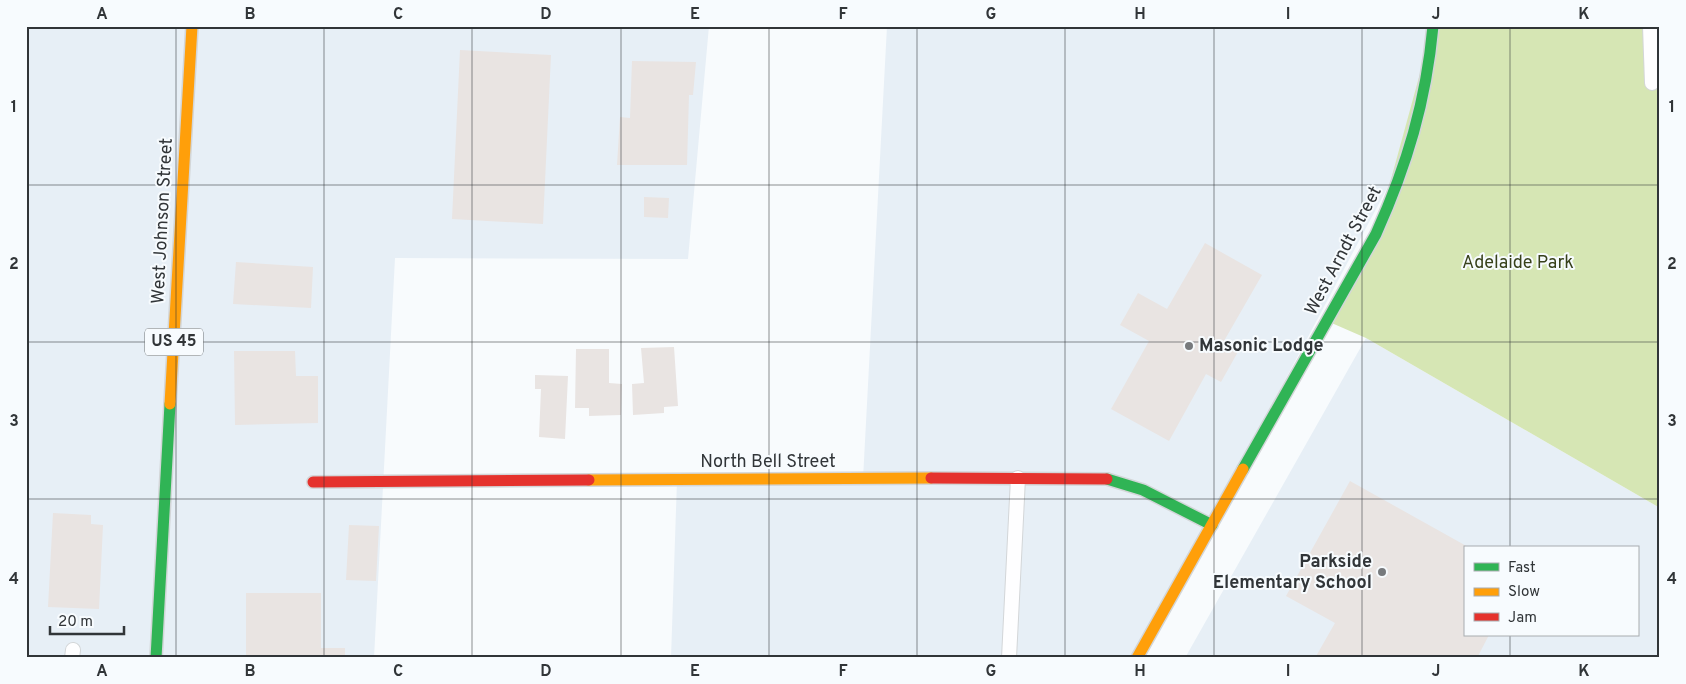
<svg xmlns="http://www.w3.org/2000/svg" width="1686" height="684" viewBox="0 0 1686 684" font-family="Overpass,sans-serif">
	<rect width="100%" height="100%" fill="#f8fbfd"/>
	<path fill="#e7eff6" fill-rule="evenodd" d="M26,26H709L688,259L395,258L374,658H26Z
		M887,26H1433L1416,134L1137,658H671L677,480L863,479Z
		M1366,338L1660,508V658H1185ZM1465,548H1637V635H1465Z"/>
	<path fill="#d6e6b4" d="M1433,26H1660V508L1366,338L1327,321L1376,234Z"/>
	<path fill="#e9e4e2" d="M460,50L551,55L543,224L452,219Z
		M632,61L696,62L693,95H689L687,165H617L620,117L630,118Z
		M644,197L669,198L668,218L644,217Z
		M1205,243L1262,275L1224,341L1239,350L1221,382L1206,374L1169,441L1111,409L1149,341L1120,325L1138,293L1167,309Z
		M236,262L313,267L311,308L233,304Z
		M674,347L678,406L664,407V413L633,415L632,384L644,383L641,348Z
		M576,349H609V383L622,384L621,415L589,416V408H575Z
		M234,351H295L296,376H318V423L235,425Z
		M535,375L568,376L565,439L539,437L541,389H535Z
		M1350,481L1470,548H1465V635H1489L1477,658H1315L1335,623L1286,596Z
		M53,513L91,515V524L103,525L99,609L48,607Z
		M349,525L379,526L376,581L346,580Z
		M246,593H321V648H345V658H246Z"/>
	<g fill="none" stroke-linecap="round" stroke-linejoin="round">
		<defs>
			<path id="lane" d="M1650,26L1652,83
				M72,658L73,650
				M1009,658L1018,478"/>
			<path id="fast" d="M1243,469L1376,234C1407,165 1426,102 1433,26
				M1107,479L1143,490L1212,525
				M156,658L170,404"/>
			<path id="slow" d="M170,404L192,26
				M589,480L931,478
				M1137,658L1243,469"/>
			<path id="jam" d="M931,478L1107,479
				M313,482L589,480"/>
		</defs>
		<use href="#lane" stroke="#d3d6d8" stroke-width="16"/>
		<use href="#fast" stroke="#d3d6d8" stroke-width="14"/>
		<use href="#slow" stroke="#d3d6d8" stroke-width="14"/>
		<use href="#jam" stroke="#d3d6d8" stroke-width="14"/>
		<use href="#lane" stroke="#fefeff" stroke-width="14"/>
		<use href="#fast" stroke="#30b455" stroke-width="11"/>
		<use href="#slow" stroke="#ff9f0a" stroke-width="11"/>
		<use href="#jam" stroke="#e5322d" stroke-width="11"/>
	</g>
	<path fill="none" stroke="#313538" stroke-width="1" stroke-opacity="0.55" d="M176,26V658M324,26V658M472,26V658M621,26V658M769,26V658M917,26V658M1065,26V658M1214,26V658M1362,26V658M1510,26V548M26,185H1660M26,342H1660M26,499H1660M1510,635V658"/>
	<g fill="#777a7d" stroke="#f7fbfe" stroke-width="2">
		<circle cx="1189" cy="346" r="5"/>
		<circle cx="1382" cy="572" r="5"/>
	</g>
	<g text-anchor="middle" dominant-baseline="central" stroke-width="4" stroke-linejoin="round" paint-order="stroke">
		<rect fill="#f7fbfe" stroke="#6c7073" stroke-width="1" x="145" y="328.5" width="58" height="27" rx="4"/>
		<g font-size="16" font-weight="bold" fill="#313538">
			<text x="174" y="342">US 45</text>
		</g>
		<g font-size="18" fill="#313538" stroke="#f7fbfe">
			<text transform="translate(163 221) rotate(-87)">West Johnson Street</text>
			<text transform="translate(1344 251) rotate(-62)">West Arndt Street</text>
			<text x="768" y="462">North Bell Street</text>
		</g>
		<g font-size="18" fill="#37411a" stroke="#f7fbfe">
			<text x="1518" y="263">Adelaide Park</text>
		</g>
		<g font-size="18" font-weight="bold" fill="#313538" stroke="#f7fbfe" text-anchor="start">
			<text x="1199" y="346">Masonic Lodge</text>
			<text x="1372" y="562" text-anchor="end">Parkside<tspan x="1372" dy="21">Elementary School</tspan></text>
		</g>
	</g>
	<rect width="1686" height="684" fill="none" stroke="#f7fbfe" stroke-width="55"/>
	<rect x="1464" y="546" width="175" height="90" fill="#f7fbfe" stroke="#a8acaf"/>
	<rect x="1474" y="563" width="25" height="8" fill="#30b455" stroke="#a8acaf"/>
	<text x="1508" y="572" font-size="15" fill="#313538">Fast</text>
	<rect x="1474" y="588" width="25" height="8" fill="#ff9f0a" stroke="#a8acaf"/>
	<text x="1508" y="596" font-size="15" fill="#313538">Slow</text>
	<rect x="1474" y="613" width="25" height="8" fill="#e5322d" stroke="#a8acaf"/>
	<text x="1508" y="622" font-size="15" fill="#313538">Jam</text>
	<path d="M50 626v8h74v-8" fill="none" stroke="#313538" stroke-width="2.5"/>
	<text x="58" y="626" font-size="15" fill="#313538" stroke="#f7fbfe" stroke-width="4" paint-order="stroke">20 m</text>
	<rect x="28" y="28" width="1630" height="628" fill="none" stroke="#313538" stroke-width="2"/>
	<g font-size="16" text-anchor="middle" font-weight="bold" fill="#313538">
		<text x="102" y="19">A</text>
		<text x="250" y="19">B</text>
		<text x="398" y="19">C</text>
		<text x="546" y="19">D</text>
		<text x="695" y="19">E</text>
		<text x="843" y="19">F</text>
		<text x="991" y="19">G</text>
		<text x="1140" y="19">H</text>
		<text x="1288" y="19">I</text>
		<text x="1436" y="19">J</text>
		<text x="1584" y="19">K</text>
		<text x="14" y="112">1</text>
		<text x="1672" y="112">1</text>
		<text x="14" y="269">2</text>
		<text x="1672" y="269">2</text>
		<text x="14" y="426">3</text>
		<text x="1672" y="426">3</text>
		<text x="14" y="584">4</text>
		<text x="1672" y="584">4</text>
		<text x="102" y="676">A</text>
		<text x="250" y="676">B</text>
		<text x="398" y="676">C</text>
		<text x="546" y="676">D</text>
		<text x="695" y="676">E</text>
		<text x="843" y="676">F</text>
		<text x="991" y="676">G</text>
		<text x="1140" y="676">H</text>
		<text x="1288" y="676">I</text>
		<text x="1436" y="676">J</text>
		<text x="1584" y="676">K</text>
	</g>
</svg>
